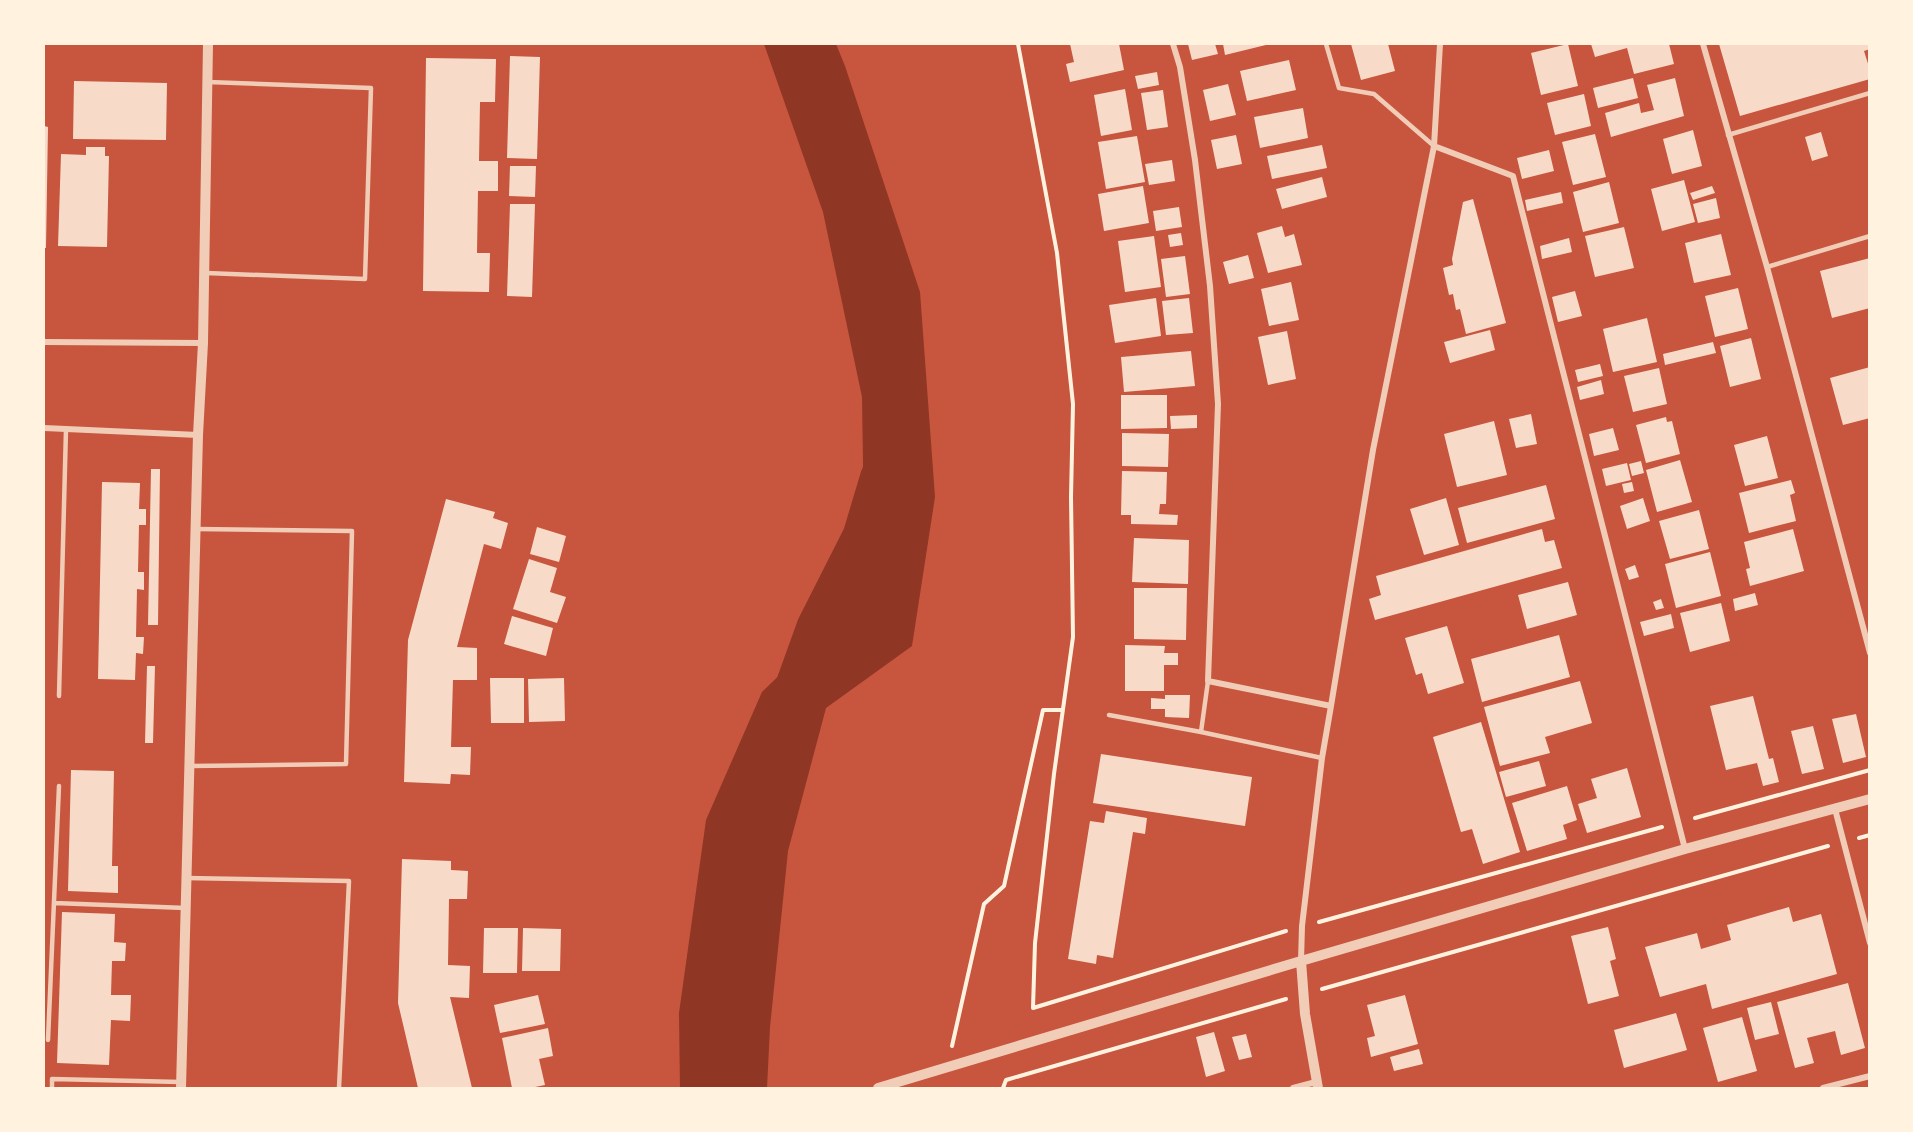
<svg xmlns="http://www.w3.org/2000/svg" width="1913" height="1132" viewBox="0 0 1913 1132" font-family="Georgia,serif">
	<rect width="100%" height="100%" fill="#c8553d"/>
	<path fill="#8f3625" d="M764,44H836L845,66L920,292L935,497L912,646L826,708L788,851L770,1027L767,1088H680L679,1013L706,820L762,692L865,592L862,397L823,212Z"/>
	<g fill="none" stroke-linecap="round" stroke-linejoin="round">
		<path stroke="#8f3625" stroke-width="54" d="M796,705L823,630L869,539L887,479"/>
	</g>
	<path fill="#f7dbc8" d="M1070,44H1119L1124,70L1070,82L1066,64L1074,62Z
		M1188,44H1215L1218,54L1192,60Z
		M1223,44H1270L1225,55Z
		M1351,44H1388L1395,71L1361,80Z
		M1568,44L1578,86L1541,95L1531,53Z
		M1591,44H1669L1674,64L1634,74L1627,48L1595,57Z
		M1719,44H1870V49L1864,51L1870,70V79L1740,116Z
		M510,56L540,57L537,159L507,158Z
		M426,58L496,59L495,102H480L479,161H498V191H478L477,253H490L489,292L423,291Z
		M1289,60L1296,90L1247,101L1240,71Z
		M1157,72L1159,85L1138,89L1135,76Z
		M1633,78L1638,98L1598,108L1593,88Z
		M1675,78L1684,116L1611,137L1605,113L1639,103L1641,113L1654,110L1647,85Z
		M74,81L167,83L166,140L73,139Z
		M1228,84L1236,115L1210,121L1203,90Z
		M1125,89L1132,130L1101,136L1094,95Z
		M1163,90L1168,127L1147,130L1141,93Z
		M1584,94L1591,126L1555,135L1547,103Z
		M1303,108L1308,138L1260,148L1254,117Z
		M44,126L48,127L46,248H44Z
		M1693,130L1702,166L1672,174L1663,139Z
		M1821,132L1828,156L1812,161L1805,137Z
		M1595,134L1606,177L1573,185L1562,142Z
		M1236,135L1242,164L1217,169L1211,140Z
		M1137,136L1145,182L1106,189L1098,142Z
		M1322,145L1327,168L1272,179L1267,156Z
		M86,147H105V156H109L107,247L58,246L61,154L86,155Z
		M1549,150L1554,171L1522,179L1517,158Z
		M1172,160L1175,181L1149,185L1145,164Z
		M510,166H536L535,197L509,196Z
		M1322,177L1327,197L1282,209L1276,189Z
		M1684,180L1695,222L1662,231L1651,189Z
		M1609,182L1619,223L1583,232L1573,192Z
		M1143,186L1149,223L1104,231L1098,194Z
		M1712,186L1715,193L1693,200L1690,193Z
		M1561,192L1563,203L1527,211L1525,200Z
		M1716,198L1720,218L1698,223L1693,204Z
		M1473,199L1506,323L1466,334L1460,309L1456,310L1453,294L1449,295L1443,268L1453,265L1452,259L1463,202Z
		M510,204H535L532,297L507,296Z
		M1179,207L1182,227L1156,231L1153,211Z
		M1282,226L1285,237L1294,234L1302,265L1268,273L1257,233Z
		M1624,227L1634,268L1595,277L1585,236Z
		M1181,233L1183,245L1170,247L1168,235Z
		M1721,234L1731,275L1694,283L1685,243Z
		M1154,236L1161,287L1125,292L1118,241Z
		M1569,238L1572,252L1542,259L1540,246Z
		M1248,255L1254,278L1229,284L1223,262Z
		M1185,256L1190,294L1166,297L1161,259Z
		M1870,258V308L1832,318L1820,271Z
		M1291,282L1299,320L1269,326L1261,289Z
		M1738,288L1748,329L1715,337L1705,296Z
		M1575,291L1582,316L1558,322L1552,297Z
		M1156,298L1161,336L1115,343L1109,305Z
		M1189,298L1193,333L1166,335L1162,301Z
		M1647,318L1657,362L1613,372L1603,329Z
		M1490,330L1495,350L1450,363L1444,342Z
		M1287,331L1296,379L1268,385L1258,337Z
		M1751,338L1761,379L1730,387L1720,346Z
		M1713,342L1716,353L1665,365L1663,354Z
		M1191,351L1195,386L1124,392L1121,357Z
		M1600,364L1603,376L1578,382L1575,370Z
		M1870,367V418L1843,425L1830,378Z
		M1659,368L1667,404L1633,412L1624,376Z
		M1601,380L1604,394L1580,400L1577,387Z
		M1121,395H1167V428L1121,429Z
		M1531,414L1537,444L1516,448L1509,419Z
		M1197,415V428L1171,429L1170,416Z
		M1666,417L1667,422L1672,421L1680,454L1646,463L1636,425Z
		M1494,421L1507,475L1457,487L1444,434Z
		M1613,428L1619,450L1594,456L1589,434Z
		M1122,433L1169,434L1168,467L1122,466Z
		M1767,436L1778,478L1745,486L1734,445Z
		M1680,460L1692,502L1657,512L1646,470Z
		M1641,461L1644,473L1632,476L1629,464Z
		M1627,463L1631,480L1606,486L1602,469Z
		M151,469H160L158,625H148Z
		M1122,471L1167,472L1166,504H1160L1159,514L1178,515L1177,525L1131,524V515H1121Z
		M1791,480L1795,493L1790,495L1796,521L1749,533L1739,493Z
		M102,482L140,483L139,509H146V525H139L138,572H144V590L137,589L136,637H144L143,654L136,653L135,680L98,679Z
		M1632,482L1634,491L1624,493L1622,484Z
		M1546,485L1555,519L1467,543L1458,508Z
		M1446,498L1459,545L1424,555L1410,509Z
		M1643,498L1650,521L1627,529L1620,506Z
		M446,499L495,512L493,518L508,523L501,549L484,544L457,647L477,648V680H453L451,747H471L470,775L451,774L450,784L404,782L408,640Z
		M1699,510L1709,549L1670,559L1659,521Z
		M537,527L566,536L559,562L530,554Z
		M1542,529L1545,542L1554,540L1562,568L1375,620L1369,599L1381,595L1376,576Z
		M1793,529L1804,571L1750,586L1746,569L1750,568L1744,542Z
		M1134,538L1189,540L1188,584L1132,582Z
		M1710,552L1721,596L1676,608L1665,564Z
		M529,559L557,568L550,592L566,597L557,623L513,609Z
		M1635,565L1639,577L1629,580L1625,569Z
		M1568,582L1577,615L1527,629L1518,595Z
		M1134,588H1187L1186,640L1134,639Z
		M1755,593L1758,605L1735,611L1733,599Z
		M1661,599L1664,608L1656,610L1653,602Z
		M1721,603L1730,641L1690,652L1680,613Z
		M1671,614L1674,628L1644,636L1640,622Z
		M512,616L553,628L546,656L504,644Z
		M1447,626L1464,683L1428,694L1422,673L1416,675L1405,638Z
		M1559,635L1570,677L1482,702L1471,659Z
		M1125,645L1165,646L1164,653H1178V665H1164V691H1125Z
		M147,666H155L153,743H145Z
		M490,678H524V723H491Z
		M564,678L565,721L529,722L528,679Z
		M1580,681L1592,723L1545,737L1550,753L1500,766L1484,707Z
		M1165,695H1190L1189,718L1165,717V709H1151V698L1165,699Z
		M1753,696L1769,759L1773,758L1779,782L1763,786L1757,763L1726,770L1710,706Z
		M1856,714L1866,757L1843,763L1832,719Z
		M1481,722L1520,852L1483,864L1472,829L1461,832L1433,737Z
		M1813,726L1824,769L1802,774L1791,731Z
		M1101,754L1252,777L1245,826L1093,803Z
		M1539,761L1546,786L1506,797L1499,772Z
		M1627,768L1641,817L1587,833L1578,804L1597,798L1591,779Z
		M71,770L114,771L112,866H118V893L68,891Z
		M1567,786L1577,820L1563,825L1567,839L1527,851L1512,803Z
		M1106,811L1147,818L1145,834L1133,832L1113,958L1097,955L1096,964L1068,959L1090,821L1104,823Z
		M402,859L451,861V870L468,871L467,899H449L448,965L470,966L469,998L450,997L472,1088H418L398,1003Z
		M1789,907L1793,922L1821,914L1837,974L1712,1009L1706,984L1660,997L1645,947L1697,933L1701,949L1731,940L1727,925Z
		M62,912L115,914L114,942L126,943L125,961H112L111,995H131L130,1021L111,1020L109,1065L57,1063Z
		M1608,927L1616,959L1610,961L1619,996L1588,1004L1571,936Z
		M484,928H518L517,973H483Z
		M523,928L561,929L560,971H522Z
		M1848,983L1865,1048L1841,1055L1835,1031L1807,1038L1814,1063L1795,1068L1777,1002Z
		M538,995L545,1024L500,1033L494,1005Z
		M1405,995L1418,1044L1371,1057L1367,1038L1375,1036L1367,1005Z
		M1771,1002L1779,1034L1755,1040L1747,1008Z
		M1676,1013L1687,1050L1624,1068L1614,1030Z
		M1742,1017L1757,1071L1718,1082L1703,1028Z
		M548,1028L553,1056L539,1059L545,1085L530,1088H512L502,1038Z
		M1214,1032L1225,1071L1206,1077L1196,1037Z
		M1246,1034L1252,1057L1239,1060L1232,1037Z
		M1419,1049L1423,1064L1394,1071L1390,1057Z"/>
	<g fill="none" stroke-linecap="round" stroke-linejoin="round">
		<path stroke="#fff3e0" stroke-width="4" d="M1018,44L1057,253L1073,404L1071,497L1073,637L1054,774L1035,943L1033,1008L1286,931
			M1695,818L1870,770
			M1859,838L1870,835
			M1319,922L1662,827
			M1322,989L1828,846
			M952,1046L984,904L1004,886L1043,710H1063
			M1003,1088L1006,1080L1286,999"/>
		<path stroke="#f1ccb7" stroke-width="4.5" d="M1326,44L1339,88L1374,94L1434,146
			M1728,135L1870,93
			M1767,267L1870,236
			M206,273L365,279L371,88L208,82
			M59,696L66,429
			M1109,715L1201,732L1322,758
			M1201,732L1208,681
			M190,766L346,764L352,531L196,529
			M186,878L349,881L339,1088
			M54,903L186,908
			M48,1040L59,786
			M52,1088V1079L181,1082"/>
		<path stroke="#f1ccb7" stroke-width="6" d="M1173,44L1180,67L1195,160L1210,286L1218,404L1208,681L1331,706L1322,758L1302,926L1301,961
			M1440,44L1434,146L1513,176L1685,849
			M1703,44L1767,267L1870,653
			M44,342L203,343
			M44,428L198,435
			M1331,706L1373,450L1434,146
			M1835,809L1870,943
			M1293,1088L1316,1082
			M1823,1088L1870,1076"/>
		<path stroke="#f1ccb7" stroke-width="10" d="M1301,961L1305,1014L1318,1088
			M181,1088L198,435L203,343L208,44
			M878,1088L1301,961L1685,849L1870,799"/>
	</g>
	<rect width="1913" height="1132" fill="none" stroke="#fff3e0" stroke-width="90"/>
</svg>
